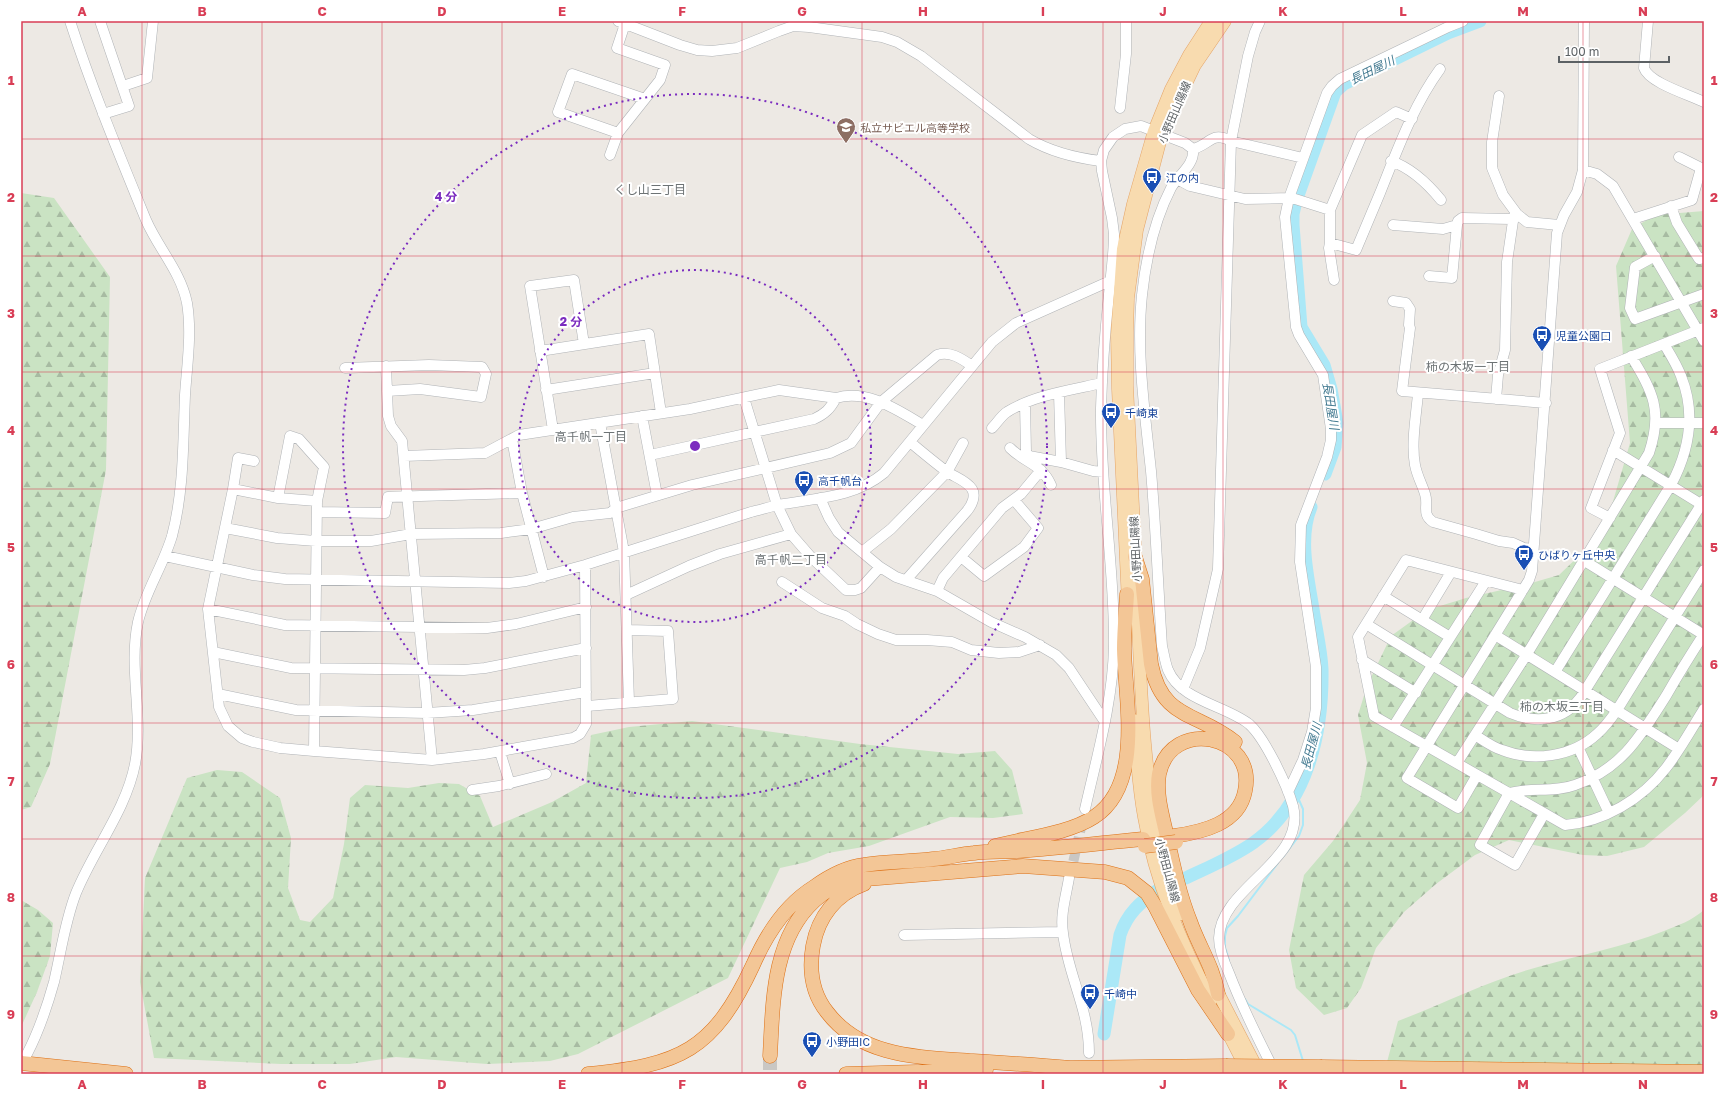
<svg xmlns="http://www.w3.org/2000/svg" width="1725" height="1095" viewBox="0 0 1725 1095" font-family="'Golos Text','Noto Sans JP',sans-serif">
	<defs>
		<pattern id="forest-firs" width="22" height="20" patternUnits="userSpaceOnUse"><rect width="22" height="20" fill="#cae3c3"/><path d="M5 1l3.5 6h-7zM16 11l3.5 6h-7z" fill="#a7bba2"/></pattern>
	</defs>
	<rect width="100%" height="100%" fill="#ede9e4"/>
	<path fill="url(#forest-firs)" d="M21,193L54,198L110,277L106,470L50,764L31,807L21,810Z
		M1704,211V795L1685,813L1644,847L1607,856L1583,855L1509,840L1475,855L1436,884L1404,912L1376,948L1361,988L1347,1008L1324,1015L1296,988L1289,950L1304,875L1333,841L1360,800L1367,763L1358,715L1367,686L1391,636L1427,610L1466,598L1528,584L1559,575L1586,549L1607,522L1630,443L1616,266L1632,229L1655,215Z
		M692,721L860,744L958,754L995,751L1012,770L1023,814L993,818L950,817L869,846L828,853L807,862L780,868L728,978L578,1054L550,1061L487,1064L396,1057L350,1064H281L154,1058L140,982L145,878L187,778L217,770L242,772L280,798L291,838L288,888L300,920L310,922L333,898L344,844L350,798L365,785L408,788L439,783L459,784L480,796L493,827L552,802L586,783L591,735L629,727Z
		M21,900L38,910L53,923L50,956L37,992L21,1027Z
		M1704,910V1071L1682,1064L1675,1071L1387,1062L1398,1021C1445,1003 1490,980 1538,967C1580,955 1623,947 1664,931C1679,925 1691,921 1704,910Z"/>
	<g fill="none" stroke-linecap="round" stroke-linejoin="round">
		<path stroke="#abe8f7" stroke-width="2" d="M1283,857L1299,836L1303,825V809L1299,800V789
			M1229,960L1225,947V936L1227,928L1238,916L1278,863
			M1245,999L1248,1004L1291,1030L1295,1035L1303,1061"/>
		<path stroke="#abe8f7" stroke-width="13" d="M1325,474L1335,447L1337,423L1331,389L1324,365L1301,327L1293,225V214L1296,201L1335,92L1344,84L1448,33L1480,21
			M1186,878C1209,867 1233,857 1253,843C1308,804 1323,732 1322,669C1321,649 1316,629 1313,609C1308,577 1298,538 1311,507
			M1104,1034L1120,935C1127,914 1140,902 1158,890"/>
		<path stroke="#c9c7c4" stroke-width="10" stroke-dasharray="10 5" stroke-linecap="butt" d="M1070,876L1083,819"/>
		<path stroke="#c9c7c4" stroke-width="14" stroke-dasharray="14 7" stroke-linecap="butt" d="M770,1056V1074"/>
		<defs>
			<path id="minor" d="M100,21L129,106L103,114
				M618,21L680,45L697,50L712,51L737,48L779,31L793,26L809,27L882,37L897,42L921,56L1029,139C1051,152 1076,158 1101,161
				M1648,21L1644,68C1649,83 1690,95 1704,102
				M123,86L147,78L153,21
				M1120,108L1126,54V21
				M618,133L558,112L572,74L645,99
				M1193,149C1211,144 1211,131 1231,141L1303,158
				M610,155L618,133L660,80L665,65L617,48L625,24
				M1391,161C1411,168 1428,184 1441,200
				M1583,170L1597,174L1613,186L1704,341
				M1177,179L1190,186L1245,199L1292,198L1330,210V243L1356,250C1364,231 1372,212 1380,193C1397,151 1413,106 1440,69
				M1671,206L1677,223L1699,259L1704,258
				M1330,210L1362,135L1396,112L1412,119
				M1633,219L1692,200L1701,168L1679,157
				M1393,225L1443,229L1457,225
				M1330,243L1329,248L1334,280
				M1655,256L1635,267L1630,308L1635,319L1704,294
				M1429,276L1452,278L1457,225L1458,221L1462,218L1511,219L1517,214L1527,222L1559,225
				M1393,301L1406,303L1410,309L1409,325L1410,328L1402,391L1546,403
				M540,351L649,334L661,413
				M386,366L388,416L391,426L402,441L432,760
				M345,368L429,365L482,367L486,374L481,397L420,389L387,391
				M546,390L655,373
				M1059,393L1061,462
				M1418,394C1416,416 1411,444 1415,465C1417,476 1422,484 1425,494C1429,505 1421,514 1433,522L1476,534L1499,541L1513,543L1524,548L1533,549
				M744,398L777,505L791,534L811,557L846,590H855L861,588L880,567
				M1496,399L1498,375L1505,350L1507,262L1513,221L1517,214L1503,195L1492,168V142L1499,96
				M1025,403L1026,452L1029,456L1061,462L1093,471L1103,472
				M642,416L657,495
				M600,423L624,552L629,702
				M1656,423H1704
				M992,428C997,423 1001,416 1007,412C1034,395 1071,390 1102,383
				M553,430L530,286L574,280L584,344
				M512,439L522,493L544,577
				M1010,448C1025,463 1042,464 1051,485
				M1613,450L1704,506
				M650,455L814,419C825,414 830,409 836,398
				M404,456L485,453L519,435L690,409L779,390L836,398C868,389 897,410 923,425
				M233,489L238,458L254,461
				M278,498L290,436L299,439L324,467L317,501L314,751
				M820,498L829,518L838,532L880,567L896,577L937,591L991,622L1025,637L1056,655L1069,668L1105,722
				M317,501L278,498L233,489L208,609L219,707L228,726L242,738L253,742L280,748L314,751L432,760L484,754L573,738L580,734L586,724L585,565
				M317,512L385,513L388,497L522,493
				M1610,518L1591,508L1620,433L1600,369L1704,328
				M225,528L277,538L316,541H371L411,534L501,533L531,529L573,517L610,513L616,508L692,485L830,453L851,443L881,402L937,355C950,351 961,358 972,366
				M862,552L891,529L947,472L963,443
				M165,556L253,575L285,579L509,583L526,581L585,565L751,512C760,510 769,507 778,505C815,498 854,498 884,473L992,342L1016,323L1110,281
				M961,557L984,576L1024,547L1038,528L1014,500
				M1583,560L1704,635
				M906,580L967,511C972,505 976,496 972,489C966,480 954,477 946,471C934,462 922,452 910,442
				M782,582L822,608L845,616L857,624L878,634L896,640H927L952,642L971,650L999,653L1019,652L1040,645
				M1523,590L1406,560L1358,637L1374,716L1565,825C1604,822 1642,799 1666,768C1680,750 1692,728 1704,709
				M937,591L943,578L1002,508L1021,494L1041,470
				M626,595L689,566L720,554L791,534
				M1383,596L1450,637
				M208,609L285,625L487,628L516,624L586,607
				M1422,620L1451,572
				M1366,624L1510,713C1536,724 1564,721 1581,697L1704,500
				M1495,635L1679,749
				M213,652L291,668L464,670L485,668L586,648
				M1362,660L1416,693
				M1555,672L1671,485C1689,451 1696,413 1681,376C1677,365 1670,354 1664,344
				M1183,689L1200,648L1218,569L1231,141L1248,56L1255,32L1260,21
				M218,694L296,710L427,713L473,710L586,692
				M587,706L673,699L668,631L627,630
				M1393,727L1486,581
				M1475,735C1483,740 1492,747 1502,750C1533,762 1572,757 1597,734C1605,727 1611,719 1617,710L1704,570
				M1578,747L1609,813
				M500,752L510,784
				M1457,763L1527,654L1649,453C1663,411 1653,392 1631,356
				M1477,775L1458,808L1407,778L1529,580L1532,571L1557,233L1564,215L1577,192L1583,170L1584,21
				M472,790L499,786L546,774
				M1288,792L1303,760L1312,732L1316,708V667L1300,562L1301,525L1327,457L1331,440V429L1323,375L1299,335L1296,327L1285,217L1289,198L1327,93L1332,86L1340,79L1448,27L1463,21
				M1085,809C1097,756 1113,701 1114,646C1115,567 1100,488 1101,408C1102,370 1105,332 1109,294C1111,274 1114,254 1114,234L1112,218L1102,171L1101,161L1104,150L1113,137L1125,129L1141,126L1185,143L1193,149C1195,165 1178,175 1171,188C1154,221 1146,258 1142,295C1136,353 1145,413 1151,471C1156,529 1158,587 1162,646C1164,654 1165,662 1168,670C1181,701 1225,705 1249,724C1265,738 1287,785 1293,806C1307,861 1220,887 1219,938C1219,950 1224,962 1229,973C1242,1007 1259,1041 1276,1074
				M1544,814L1515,865L1480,845L1509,793C1530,787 1554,793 1575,785C1622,769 1641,735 1666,696C1678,675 1691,654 1704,634
				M1069,878C1066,896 1060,915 1063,933C1068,976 1089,1008 1089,1053
				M904,935L1062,932
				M27,1054C39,1031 47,1007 54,982C61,952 65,921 76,893C94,849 126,810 135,764C144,717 128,669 138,622C145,592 163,566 172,536C184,491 183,442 185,395C187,365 192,333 187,303C181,272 158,248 146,220C119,154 92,89 70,21"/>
			<path id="major" d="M1136,567L1127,386V332L1128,298L1137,230L1162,134L1195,65L1225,21
				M1136,585C1141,672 1141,760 1160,845C1165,868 1171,892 1181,914
				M1128,603L1118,389L1117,335L1123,249L1133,204L1154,131L1171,89L1189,55L1211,21
				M1134,720C1136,752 1138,785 1144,817C1155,882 1181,942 1211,1000
				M1214,985L1260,1074
				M1224,1025L1249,1074"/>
			<path id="highway" d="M1135,557L1142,579L1151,664C1162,721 1199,712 1235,742
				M1174,836C1202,832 1239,824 1245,791C1257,734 1171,717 1159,774C1156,792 1161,811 1165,828C1172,859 1178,891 1190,921C1199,947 1213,966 1218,994
				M995,846C1025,838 1068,834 1094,817C1144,785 1125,699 1124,649C1124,631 1126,612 1127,594
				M864,884C836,894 818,917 813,946C809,969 812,993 827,1012C862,1058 920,1057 973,1061C1006,1063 1038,1065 1070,1068
				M770,1056C773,1003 772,940 814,901C826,890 838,883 854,880L1023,866L1105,872L1128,878L1147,893L1155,906L1198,990L1228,1034
				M21,1063L126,1074
				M1322,1067L1704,1072
				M1060,1068L1226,1066
				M588,1074C680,1065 713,1051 753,965C766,935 785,905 814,887C828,877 847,867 864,865C887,861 910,862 933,859C947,858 960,854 974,853C988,851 1003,852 1017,851C1059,848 1101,843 1143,839
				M846,1074L986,1070"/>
		</defs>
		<use href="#minor" stroke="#b0b3b6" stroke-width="11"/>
		<use href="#major" stroke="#e5a466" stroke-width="13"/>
		<use href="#highway" stroke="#dd7015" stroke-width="15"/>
		<use href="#minor" stroke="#fff" stroke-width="10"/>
		<use href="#major" stroke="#f8dbaf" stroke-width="12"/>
		<use href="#highway" stroke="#f3c696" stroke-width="14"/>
		<defs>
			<path id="highway-bridge" d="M1145,846L1176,842
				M1226,1066L1322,1067"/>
		</defs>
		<use href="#highway-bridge" stroke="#dd7015" stroke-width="15" stroke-linecap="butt"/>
		<use href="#highway-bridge" stroke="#f3c696" stroke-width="14"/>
	</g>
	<path fill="none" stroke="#d93e56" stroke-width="1" stroke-opacity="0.55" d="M142,21V1074M262,21V1074M382,21V1074M502,21V1074M622,21V1074M742,21V1074M862,21V1074M983,21V1074M1103,21V1074M1223,21V1074M1343,21V1074M1463,21V1074M1583,21V1074M21,139H1704M21,256H1704M21,372H1704M21,489H1704M21,606H1704M21,723H1704M21,839H1704M21,956H1704"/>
	<g fill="none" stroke="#7b2cbf" stroke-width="2" stroke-dasharray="2 4">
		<circle cx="695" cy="446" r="176"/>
		<circle cx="695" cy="446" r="352"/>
	</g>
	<defs>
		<symbol id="school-pin" viewBox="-11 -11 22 30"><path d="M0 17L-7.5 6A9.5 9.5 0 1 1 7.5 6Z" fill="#8d6e63" stroke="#fff"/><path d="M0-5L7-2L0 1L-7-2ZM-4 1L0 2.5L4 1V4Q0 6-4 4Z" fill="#fff"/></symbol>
		<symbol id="bus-pin" viewBox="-11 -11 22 30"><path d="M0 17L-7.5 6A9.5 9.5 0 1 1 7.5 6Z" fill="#1a4fb4" stroke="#fff"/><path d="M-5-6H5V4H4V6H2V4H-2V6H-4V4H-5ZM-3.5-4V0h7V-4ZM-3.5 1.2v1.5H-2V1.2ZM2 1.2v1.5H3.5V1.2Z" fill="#fff"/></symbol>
	</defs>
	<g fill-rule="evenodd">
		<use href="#school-pin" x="835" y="116" width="22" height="30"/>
		<use href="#bus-pin" x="1141" y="166" width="22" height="30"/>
		<use href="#bus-pin" x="1531" y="324" width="22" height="30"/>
		<use href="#bus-pin" x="1100" y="401" width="22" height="30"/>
		<use href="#bus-pin" x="793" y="469" width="22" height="30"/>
		<use href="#bus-pin" x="1513" y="543" width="22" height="30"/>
		<use href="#bus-pin" x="1079" y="982" width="22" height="30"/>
		<use href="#bus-pin" x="801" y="1030" width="22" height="30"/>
	</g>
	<g text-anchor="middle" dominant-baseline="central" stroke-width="4" stroke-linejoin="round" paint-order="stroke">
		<g font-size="11" fill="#5c6164" stroke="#fff">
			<text transform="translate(1174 112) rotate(-67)">小野田山陽線</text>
			<text transform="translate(1135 549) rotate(-93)">小野田山陽線</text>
			<text transform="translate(1168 870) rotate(75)">小野田山陽線</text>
		</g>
		<g font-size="11" fill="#785e54" stroke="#fff" text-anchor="start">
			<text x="860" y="127">私立サビエル高等学校</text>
		</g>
		<g font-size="11" fill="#164399" stroke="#fff" text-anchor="start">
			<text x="1166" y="177">江の内</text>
			<text x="1556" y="335">児童公園口</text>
			<text x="1125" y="412">千崎東</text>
			<text x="818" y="480">高千帆台</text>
			<text x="1538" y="554">ひばりヶ丘中央</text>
			<text x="1104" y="993">千崎中</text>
			<text x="826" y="1041">小野田IC</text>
		</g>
		<g font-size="12" font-style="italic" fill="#40788f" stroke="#fff">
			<text transform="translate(1372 70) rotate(-26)">長田屋川</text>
			<text transform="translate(1331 406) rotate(81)">長田屋川</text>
			<text transform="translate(1311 746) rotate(-75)">長田屋川</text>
		</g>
		<g font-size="12" fill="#6d7375" stroke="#fff">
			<text x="650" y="189">くし山三丁目</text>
			<text x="1468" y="366">柿の木坂一丁目</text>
			<text x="591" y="436">高千帆一丁目</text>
			<text x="791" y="559">高千帆二丁目</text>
			<text x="1562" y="706">柿の木坂三丁目</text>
		</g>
	</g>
	<circle cx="695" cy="446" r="6" fill="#7b2cbf" stroke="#fff" stroke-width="2"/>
	<g font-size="12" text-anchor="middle" font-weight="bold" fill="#7b2cbf" stroke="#fff" stroke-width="4" stroke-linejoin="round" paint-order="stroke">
		<text x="446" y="201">4 分</text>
		<text x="571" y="326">2 分</text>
	</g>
	<rect width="1725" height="1095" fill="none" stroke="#ffffff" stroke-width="44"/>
	<path d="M1559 56v6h110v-6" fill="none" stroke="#5c6164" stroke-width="2"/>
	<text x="1565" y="56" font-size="12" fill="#5c6164" stroke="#ffffff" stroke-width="3" paint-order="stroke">100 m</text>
	<rect x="22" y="22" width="1681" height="1051" fill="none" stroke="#d93e56" stroke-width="1.5"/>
	<g font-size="13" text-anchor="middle" font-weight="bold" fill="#d93e56">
		<text x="82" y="16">A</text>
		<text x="202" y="16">B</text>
		<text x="322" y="16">C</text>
		<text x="442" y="16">D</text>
		<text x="562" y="16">E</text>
		<text x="682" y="16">F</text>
		<text x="802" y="16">G</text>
		<text x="923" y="16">H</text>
		<text x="1043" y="16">I</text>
		<text x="1163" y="16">J</text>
		<text x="1283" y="16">K</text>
		<text x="1403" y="16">L</text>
		<text x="1523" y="16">M</text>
		<text x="1643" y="16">N</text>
		<text x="11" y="85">1</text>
		<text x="1714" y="85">1</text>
		<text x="11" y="202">2</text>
		<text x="1714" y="202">2</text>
		<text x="11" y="318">3</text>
		<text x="1714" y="318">3</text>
		<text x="11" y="435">4</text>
		<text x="1714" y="435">4</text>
		<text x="11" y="552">5</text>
		<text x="1714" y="552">5</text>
		<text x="11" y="669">6</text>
		<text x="1714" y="669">6</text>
		<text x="11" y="786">7</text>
		<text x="1714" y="786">7</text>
		<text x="11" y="902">8</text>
		<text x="1714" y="902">8</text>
		<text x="11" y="1019">9</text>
		<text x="1714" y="1019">9</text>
		<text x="82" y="1089">A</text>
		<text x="202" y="1089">B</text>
		<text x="322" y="1089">C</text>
		<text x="442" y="1089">D</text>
		<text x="562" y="1089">E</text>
		<text x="682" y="1089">F</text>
		<text x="802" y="1089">G</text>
		<text x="923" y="1089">H</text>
		<text x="1043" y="1089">I</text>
		<text x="1163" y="1089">J</text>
		<text x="1283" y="1089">K</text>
		<text x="1403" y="1089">L</text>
		<text x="1523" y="1089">M</text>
		<text x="1643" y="1089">N</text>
	</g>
</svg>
